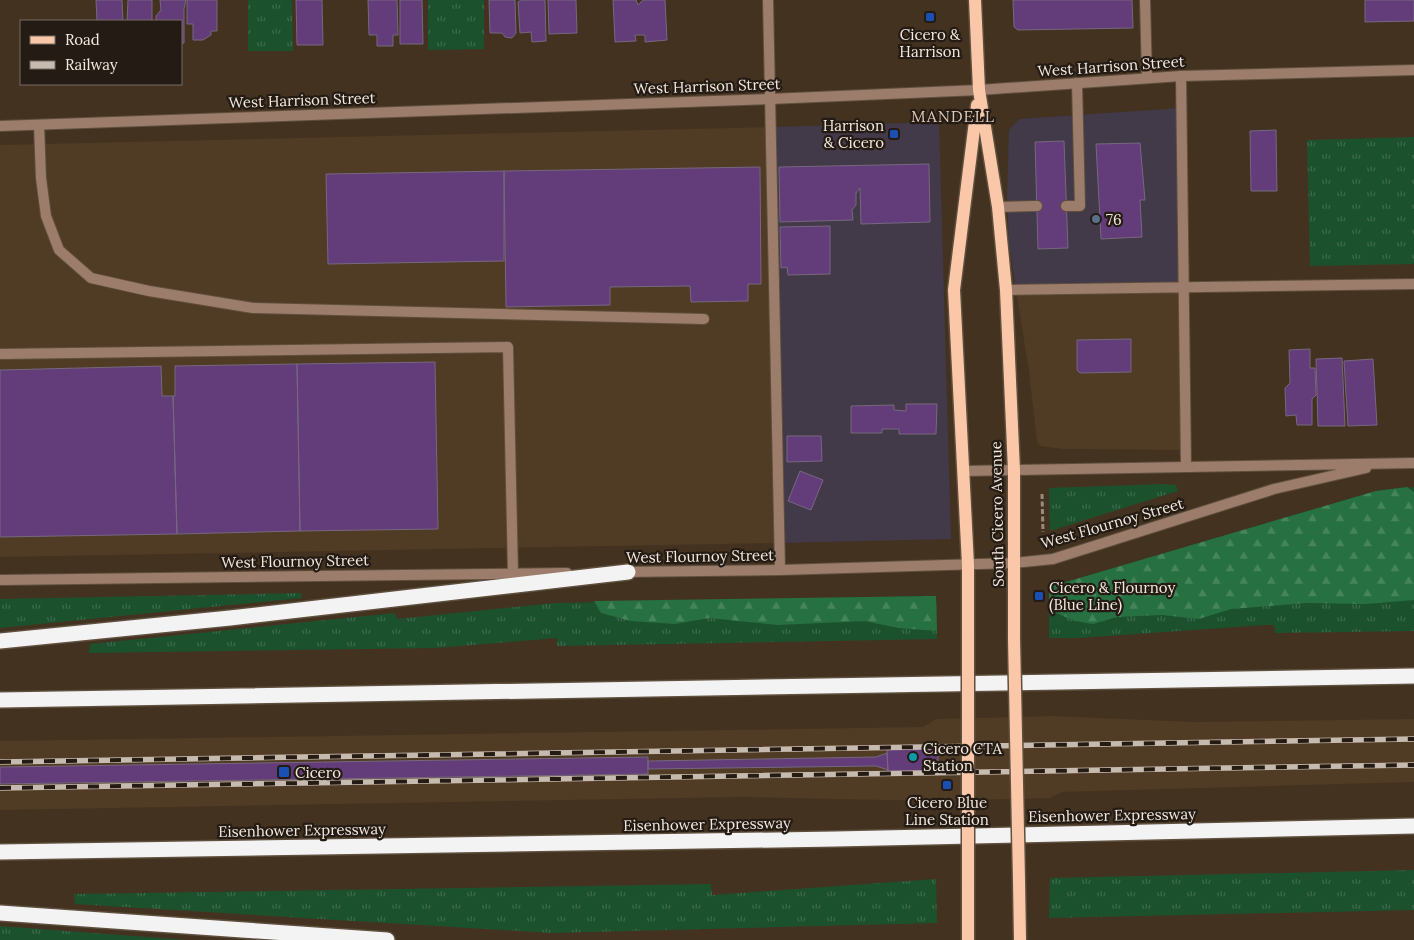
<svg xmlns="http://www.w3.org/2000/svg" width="1414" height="940" viewBox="0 0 1414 940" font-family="Lora,serif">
	<defs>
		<pattern id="grass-tufts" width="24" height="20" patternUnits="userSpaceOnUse" patternTransform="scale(1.25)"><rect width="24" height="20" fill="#1c512e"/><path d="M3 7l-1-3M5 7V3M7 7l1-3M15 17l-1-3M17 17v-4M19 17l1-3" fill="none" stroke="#3e6a4c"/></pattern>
		<pattern id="forest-firs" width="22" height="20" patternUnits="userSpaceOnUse" patternTransform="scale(1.25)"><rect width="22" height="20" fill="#267041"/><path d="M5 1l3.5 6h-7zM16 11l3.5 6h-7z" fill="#46845c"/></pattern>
	</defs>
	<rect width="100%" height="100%" fill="#433220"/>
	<path fill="#423949" d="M1181,108L1185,288L1016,290L1009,242L1007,197L1009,130L1019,119Z
		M939,122L951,539L779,543L771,127Z"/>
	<path fill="#503b24" d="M771,127L779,543L0,557V145Z
		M1185,288L1186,450L1063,449L1040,446L1037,442L1029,372L1016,290Z
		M1052,716L1195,722L1414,719V782L1062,792L1050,798L936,801L743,797L0,810V741L923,727L936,719Z"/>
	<path fill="url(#grass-tufts)" d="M248,0H292L293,51H248Z
		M428,0H484V49L428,50Z
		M1414,137V264L1310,266L1307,140Z
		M1164,484L1176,485L1178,491L1050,531L1049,488Z
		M1414,487V631L1275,633L1274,625H1265L1079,638H1049V587L1376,491Z
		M301,593L302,598L0,628V599Z
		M936,596L937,639L557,646V638L436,648L89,653L90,644L395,613L397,619L555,603Z
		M1414,870V910L1049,918L1050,878Z
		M936,879L937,923L552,933L75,904L74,894L711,884L712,895Z
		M0,926L187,940H0Z"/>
	<path fill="url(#forest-firs)" d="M1407,487L1414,492V600L1366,604L1306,603L1231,609L1199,619L1162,615L1117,617L1093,624L1075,621L1049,610V587L1376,491Z
		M936,596L937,631L898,628L865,621L778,625L709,618L675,624L631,621L601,613L594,601Z"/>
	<path fill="#633d79" stroke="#76687f" d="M96,0H122L123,21H97Z
		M128,0H152V21H127Z
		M160,0H186L184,9V43H181V21H156V16L161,10Z
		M187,0H217V31H211V35L203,40H193V24H187Z
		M296,0H322L323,45H297Z
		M368,0H397L398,35H393V46H377V35H369Z
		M400,0H422L423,44H400Z
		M489,0H515L516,33L512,38L505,37L502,33H490Z
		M521,0H545L546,41L532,42L531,32L520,33L518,2Z
		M548,0H576L577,33L549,34Z
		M613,0H636L638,5L643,0H665L667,40L645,42V35H635L636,41L615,42Z
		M1013,0H1132L1133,28L1018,30L1014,27Z
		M1365,0H1414V21L1365,22Z
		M1276,130L1277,191H1251L1250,131Z
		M1064,141L1068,248L1038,249L1035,142Z
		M1140,143L1145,200H1140L1142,237L1101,239L1096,144Z
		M929,164L930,222L861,224L860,188L856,193V205L852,210L853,220L780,222L779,167Z
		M760,167L761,284H748V301L691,302L690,286L610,287V305L506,307L504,171Z
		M504,171V261L328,264L326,174Z
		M830,226V274L788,275L787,267L781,268L780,227Z
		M1131,339V372L1080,373L1077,370V340Z
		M1310,349V368H1315L1316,395L1312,399V425H1297L1296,415L1286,416L1285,388L1290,383L1289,350Z
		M1342,358L1345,426H1318L1316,359Z
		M1373,359L1377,425L1348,426L1344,361Z
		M435,362L438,529L300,531L297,364Z
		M297,364L300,531L177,534L173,396H175V366Z
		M161,366L162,396H173L177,534L0,537V370Z
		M906,404H937L936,434H899V429H882V433H851V406L894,405V410L906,411Z
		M787,436H821L822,461L787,462Z
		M800,471L823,480L811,510L788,501Z
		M938,746V774H888L887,747Z
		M887,753L888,770L876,766L648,769V761L876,757Z
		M648,757V774L0,784V767Z"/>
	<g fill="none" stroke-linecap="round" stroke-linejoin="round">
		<defs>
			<path id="service" d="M768,0L780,570
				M1145,0L1147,78
				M1181,76L1186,467
				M39,125L41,178L46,216L59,250L91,278L149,291L253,308L704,319
				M1066,206H1080L1077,83
				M998,207L1037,206
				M1006,290L1414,284
				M0,354L508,347L513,574"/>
			<path id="minor" d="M964,471L1414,463
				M1013,563L1053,559L1274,489L1366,468"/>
			<path id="tertiary" d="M0,126L770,99L979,90L1181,76L1414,70
				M622,572L780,570L1013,563
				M0,580L567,573"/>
			<path id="primary" d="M975,0L979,90L998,207L1006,290L1014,471V638
				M968,639V565L954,290L977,105
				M1019,880L1020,940
				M968,881V940"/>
			<path id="motorway" d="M0,641L230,618L628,572
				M0,700L1414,676
				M0,852L836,839L1414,826
				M0,913L387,940"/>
		</defs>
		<use href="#service" stroke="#5f4f3e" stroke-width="12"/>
		<use href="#minor" stroke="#5f4f3e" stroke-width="12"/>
		<use href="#tertiary" stroke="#5f4f3e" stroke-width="12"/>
		<use href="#primary" stroke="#5f4f3e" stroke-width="15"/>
		<use href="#motorway" stroke="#5f4f3e" stroke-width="18"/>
		<path stroke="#998b7c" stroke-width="3" stroke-dasharray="5 2.5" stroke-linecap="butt" d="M1042,494L1043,532"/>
		<use href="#service" stroke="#9c7d6b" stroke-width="10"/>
		<use href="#minor" stroke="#9c7d6b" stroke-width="10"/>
		<use href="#tertiary" stroke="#9c7d6b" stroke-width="10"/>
		<use href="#primary" stroke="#fac8a9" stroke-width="12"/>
		<use href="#motorway" stroke="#f3f3f3" stroke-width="15"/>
		<defs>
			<path id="rail" d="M0,762L1414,739
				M0,788L1414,765"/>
		</defs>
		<use href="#rail" stroke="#c7baae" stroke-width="5.5"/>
		<use href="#rail" stroke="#231b14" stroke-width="4" stroke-dasharray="11" stroke-linecap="butt"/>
		<defs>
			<path id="primary-bridge" d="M1014,638L1019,880
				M968,881V639"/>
		</defs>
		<use href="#primary-bridge" stroke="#5f4f3e" stroke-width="15" stroke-linecap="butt"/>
		<use href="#primary-bridge" stroke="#fac8a9" stroke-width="12"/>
	</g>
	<g fill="#1a4fb4" stroke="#231b14" stroke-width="2">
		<rect x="925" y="12" width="10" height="10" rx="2.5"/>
		<rect x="889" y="129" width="10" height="10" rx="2.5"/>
		<rect x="1034" y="591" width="10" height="10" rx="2.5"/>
		<rect x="278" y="766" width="12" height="12" rx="2.5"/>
		<rect x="942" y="780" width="10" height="10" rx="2.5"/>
	</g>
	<circle fill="#5c6f8a" stroke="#231b14" stroke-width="2" cx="1096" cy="219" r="5"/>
	<circle fill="#0f9aa8" stroke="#231b14" stroke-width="2" cx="913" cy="757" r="5"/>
	<g text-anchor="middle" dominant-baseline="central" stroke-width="4.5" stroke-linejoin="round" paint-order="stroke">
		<g font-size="15" fill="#f4e9de" stroke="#231b14" text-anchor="start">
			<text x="930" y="34" text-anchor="middle">Cicero &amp;<tspan x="930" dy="17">Harrison</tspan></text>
			<text x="884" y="125" text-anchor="end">Harrison<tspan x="884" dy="17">&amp; Cicero</tspan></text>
			<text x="1106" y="219">76</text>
			<text x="1049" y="587">Cicero &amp; Flournoy<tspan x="1049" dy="17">(Blue Line)</tspan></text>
			<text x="923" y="748">Cicero CTA<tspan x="923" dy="17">Station</tspan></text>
			<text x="295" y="772">Cicero</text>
			<text x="947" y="802" text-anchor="middle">Cicero Blue<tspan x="947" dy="17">Line Station</tspan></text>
		</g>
		<g font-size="15" fill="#f4e9de" stroke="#231b14">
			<text transform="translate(1111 66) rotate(-4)">West Harrison Street</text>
			<text transform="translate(707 86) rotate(-2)">West Harrison Street</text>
			<text transform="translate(302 100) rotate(-2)">West Harrison Street</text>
			<text transform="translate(997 514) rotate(-91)">South Cicero Avenue</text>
			<text transform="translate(1112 523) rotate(-16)">West Flournoy Street</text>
			<text transform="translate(700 556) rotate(-1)">West Flournoy Street</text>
			<text transform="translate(295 561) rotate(-1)">West Flournoy Street</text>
			<text transform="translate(1112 815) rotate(-1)">Eisenhower Expressway</text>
			<text transform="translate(707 824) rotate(-1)">Eisenhower Expressway</text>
			<text transform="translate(302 830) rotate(-1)">Eisenhower Expressway</text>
		</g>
		<g font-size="16" letter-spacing="1" fill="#dfc9b4" stroke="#231b14">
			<text x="953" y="116">MANDELL</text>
		</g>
	</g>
	<rect x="20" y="20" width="162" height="65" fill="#231b14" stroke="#776d65"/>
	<rect x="30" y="36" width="25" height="8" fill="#fac8a9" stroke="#776d65"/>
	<text x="65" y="45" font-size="15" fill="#f4e9de">Road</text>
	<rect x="30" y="61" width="25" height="8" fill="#c7baae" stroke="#776d65"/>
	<text x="65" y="70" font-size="15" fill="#f4e9de">Railway</text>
</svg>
